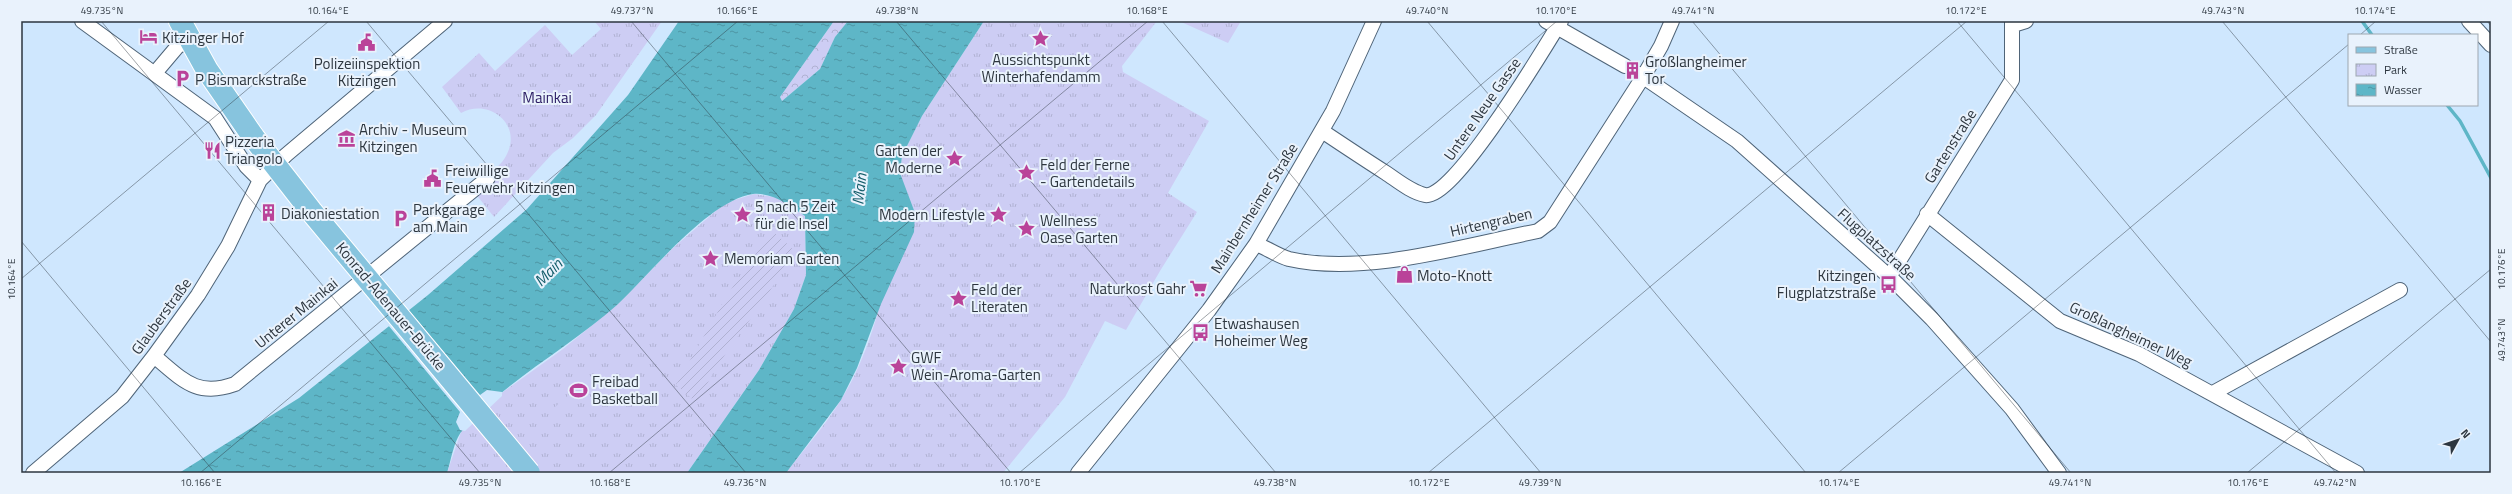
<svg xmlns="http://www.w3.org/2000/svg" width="2512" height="494" viewBox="0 0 2512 494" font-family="'Titillium Web',sans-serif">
	<defs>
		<pattern id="forest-crowns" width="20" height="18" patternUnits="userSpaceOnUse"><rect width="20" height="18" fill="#cdcdf4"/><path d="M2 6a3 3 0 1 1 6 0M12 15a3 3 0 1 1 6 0" fill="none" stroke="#b0b1d2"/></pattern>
		<pattern id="park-tufts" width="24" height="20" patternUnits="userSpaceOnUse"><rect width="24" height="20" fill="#cdcdf4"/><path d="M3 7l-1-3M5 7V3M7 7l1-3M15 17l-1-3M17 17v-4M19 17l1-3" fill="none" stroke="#b0b1d2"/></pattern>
		<pattern id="garden-furrows" width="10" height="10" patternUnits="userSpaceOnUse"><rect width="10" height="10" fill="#cdcdf4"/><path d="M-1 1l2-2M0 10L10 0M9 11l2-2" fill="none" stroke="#b0b1d2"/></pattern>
		<pattern id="water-ripples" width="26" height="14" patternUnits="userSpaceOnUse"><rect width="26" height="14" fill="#5eb6c7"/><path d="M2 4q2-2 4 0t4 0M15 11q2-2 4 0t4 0" fill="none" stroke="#4e95a3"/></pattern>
	</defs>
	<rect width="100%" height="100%" fill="#cfe7fe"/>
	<path fill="url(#forest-crowns)" d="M834,21H848L835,37L820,69L782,101L780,97Z"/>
	<path fill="url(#park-tufts)" d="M594,21H662L596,115L573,138L553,153L494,217L471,188C482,178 501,168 507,154C522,124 489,98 461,113L442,87L479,53L495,71L545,25L572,55L601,29Z
		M984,21H1157L1122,66L1123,72L1209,121L1168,193L1197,212L1160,271L1126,330L1105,321L1065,397L1003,473H786C804,449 825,426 841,400C879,339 890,261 905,191L900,173L902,156L922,116Z
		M1179,21H1241L1228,43Z
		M754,194L775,197L805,216L806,275L794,309L759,370L687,473H447L461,432L503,392L563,349L617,305L673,248L725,203Z"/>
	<path fill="url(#garden-furrows)" d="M771,230L792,248C776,291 743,326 718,365C710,377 704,390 697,403L676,385L728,294Z"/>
	<path fill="#cdcdf4" d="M599,369L602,374L559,411L555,407Z"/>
	<path fill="url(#water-ripples)" d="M679,21H834L780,97L782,101L820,69L835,37L848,21H984L922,116L902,156L900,173L915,213L914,232L881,304L857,368L841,400L786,473H687L759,370L794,309L806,275L805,216C790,206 773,192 753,194C709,200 650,274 617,305C570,347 502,383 462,431C454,440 451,461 447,473H179L299,398L428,295L527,209L628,95Z"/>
	<path fill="#cfe7fe" d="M408,309L480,395L487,390L502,392V396L465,431L460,430L456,422L460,412L388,325Z"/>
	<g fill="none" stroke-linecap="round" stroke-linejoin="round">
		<path stroke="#5eb6c7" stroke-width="3.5" d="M2362,21L2372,35
			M2447,105L2460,121L2491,178"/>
		<defs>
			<path id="minor" d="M82,21L215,118L246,166L260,180
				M1546,21L1625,66
				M2469,21L2491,45
				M2013,25L2026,21
				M155,73L177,47L189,39
				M1639,74L1737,141L1893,280L1932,319L2012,409L2059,473
				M1322,131C1343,145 1364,159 1386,173C1398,181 1411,192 1425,195C1453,201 1545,47 1561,21
				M1927,214L2060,321L2139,354L2357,473
				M1256,244C1267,248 1278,256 1289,259C1364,276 1463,246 1538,231L1550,222L1643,77L1661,46L1672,21
				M1889,277L2012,80V21
				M154,356C182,379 196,398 235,384L488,178
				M2213,393L2400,290
				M33,473L122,397L154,356L198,295L228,246L260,180L286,155L445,21
				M1078,473L1209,310L1256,244L1333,111L1374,21"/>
			<path id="primary" d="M180,21L207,70L254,138"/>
		</defs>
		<use href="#minor" stroke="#4f6478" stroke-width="16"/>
		<use href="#primary" stroke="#fff" stroke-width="24"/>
		<use href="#minor" stroke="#fff" stroke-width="14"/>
		<use href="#primary" stroke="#87c4de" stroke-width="22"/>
		<defs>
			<path id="primary-bridge" d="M254,138L311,211L529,473"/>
		</defs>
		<use href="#primary-bridge" stroke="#fff" stroke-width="24" stroke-linecap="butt"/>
		<use href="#primary-bridge" stroke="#87c4de" stroke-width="22"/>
	</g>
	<path fill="none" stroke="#2d363f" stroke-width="1" stroke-opacity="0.45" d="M101,21L480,473M366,21L746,473M631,21L1011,473M896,21L1276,473M1162,21L1541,473M1427,21L1806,473M1692,21L2071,473M1957,21L2336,473M2222,21L2491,342M2487,21L2491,26M2360,35L2376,21M21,241L215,473M21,279L329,21M200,473L738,21M609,473L1148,21M1019,473L1557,21M1428,473L1967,21M1838,473L2349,44M2247,473L2491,269"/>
	<defs>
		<symbol id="hotel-bare" viewBox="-9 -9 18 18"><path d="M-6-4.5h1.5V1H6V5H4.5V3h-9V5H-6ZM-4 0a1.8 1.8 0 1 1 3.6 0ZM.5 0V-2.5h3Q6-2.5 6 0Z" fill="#ba4399" stroke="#e9f2fc" stroke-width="2.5" paint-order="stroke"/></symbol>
		<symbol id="sight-bare" viewBox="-9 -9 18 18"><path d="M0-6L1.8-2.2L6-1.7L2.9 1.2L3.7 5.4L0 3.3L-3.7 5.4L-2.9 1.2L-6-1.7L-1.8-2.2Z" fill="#ba4399" stroke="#e9f2fc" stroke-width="2.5" paint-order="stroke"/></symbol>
		<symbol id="civic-bare" viewBox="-9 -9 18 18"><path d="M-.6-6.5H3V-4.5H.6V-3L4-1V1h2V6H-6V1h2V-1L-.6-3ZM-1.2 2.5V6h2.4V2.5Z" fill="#ba4399" stroke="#e9f2fc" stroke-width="2.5" paint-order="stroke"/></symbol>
		<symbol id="building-bare" viewBox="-9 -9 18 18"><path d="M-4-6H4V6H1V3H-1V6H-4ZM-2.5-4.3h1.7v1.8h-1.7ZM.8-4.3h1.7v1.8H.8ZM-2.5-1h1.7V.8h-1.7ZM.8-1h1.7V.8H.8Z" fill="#ba4399" stroke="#e9f2fc" stroke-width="2.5" paint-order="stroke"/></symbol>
		<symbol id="parking-bare" viewBox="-9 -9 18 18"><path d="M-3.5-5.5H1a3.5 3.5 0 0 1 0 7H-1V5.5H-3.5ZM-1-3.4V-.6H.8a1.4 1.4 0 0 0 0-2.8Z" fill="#ba4399" stroke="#e9f2fc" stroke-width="2.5" paint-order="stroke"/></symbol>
		<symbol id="museum-bare" viewBox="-9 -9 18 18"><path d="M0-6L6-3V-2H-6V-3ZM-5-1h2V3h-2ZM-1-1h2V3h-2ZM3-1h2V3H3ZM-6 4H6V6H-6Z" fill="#ba4399" stroke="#e9f2fc" stroke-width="2.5" paint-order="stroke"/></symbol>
		<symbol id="restaurant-bare" viewBox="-9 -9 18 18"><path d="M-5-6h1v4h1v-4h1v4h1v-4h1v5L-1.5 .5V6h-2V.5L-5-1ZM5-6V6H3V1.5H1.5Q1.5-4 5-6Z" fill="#ba4399" stroke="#e9f2fc" stroke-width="2.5" paint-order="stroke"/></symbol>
		<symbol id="shop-bare" viewBox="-9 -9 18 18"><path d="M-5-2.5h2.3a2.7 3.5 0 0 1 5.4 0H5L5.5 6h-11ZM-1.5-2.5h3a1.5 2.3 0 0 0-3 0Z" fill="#ba4399" stroke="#e9f2fc" stroke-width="2.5" paint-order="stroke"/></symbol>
		<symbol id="bus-bare" viewBox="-9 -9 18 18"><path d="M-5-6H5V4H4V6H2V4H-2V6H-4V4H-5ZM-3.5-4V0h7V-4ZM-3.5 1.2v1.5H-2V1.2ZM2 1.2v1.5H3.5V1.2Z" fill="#ba4399" stroke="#e9f2fc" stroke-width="2.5" paint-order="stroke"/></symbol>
		<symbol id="supermarket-bare" viewBox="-9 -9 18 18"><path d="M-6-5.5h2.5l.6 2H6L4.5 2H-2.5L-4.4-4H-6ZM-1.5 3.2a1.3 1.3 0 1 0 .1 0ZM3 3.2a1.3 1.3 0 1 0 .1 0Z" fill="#ba4399" stroke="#e9f2fc" stroke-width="2.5" paint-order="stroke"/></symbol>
		<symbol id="stadium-bare" viewBox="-9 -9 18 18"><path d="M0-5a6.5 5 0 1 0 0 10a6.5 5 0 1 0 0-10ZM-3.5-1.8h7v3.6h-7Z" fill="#ba4399" stroke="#e9f2fc" stroke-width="2.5" paint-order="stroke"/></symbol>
	</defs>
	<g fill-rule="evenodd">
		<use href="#hotel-bare" x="136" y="24" width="25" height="25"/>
		<use href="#sight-bare" x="1028" y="26" width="25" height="25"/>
		<use href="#civic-bare" x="354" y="30" width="25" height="25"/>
		<use href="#building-bare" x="1620" y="58" width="25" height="25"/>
		<use href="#parking-bare" x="170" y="66" width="25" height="25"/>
		<use href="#museum-bare" x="334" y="126" width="25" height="25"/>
		<use href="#restaurant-bare" x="200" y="138" width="25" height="25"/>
		<use href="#sight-bare" x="942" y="146" width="25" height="25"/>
		<use href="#sight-bare" x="1014" y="160" width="25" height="25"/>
		<use href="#civic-bare" x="420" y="166" width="25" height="25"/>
		<use href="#building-bare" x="256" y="200" width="25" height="25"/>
		<use href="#sight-bare" x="986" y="202" width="25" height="25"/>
		<use href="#sight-bare" x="730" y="202" width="25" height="25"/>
		<use href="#parking-bare" x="388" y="206" width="25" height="25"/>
		<use href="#sight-bare" x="1014" y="216" width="25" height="25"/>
		<use href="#sight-bare" x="698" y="246" width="25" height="25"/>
		<use href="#shop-bare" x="1392" y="262" width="25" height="25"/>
		<use href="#bus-bare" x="1876" y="272" width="25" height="25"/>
		<use href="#supermarket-bare" x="1186" y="276" width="25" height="25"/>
		<use href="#sight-bare" x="946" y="286" width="25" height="25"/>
		<use href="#bus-bare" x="1188" y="320" width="25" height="25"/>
		<use href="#sight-bare" x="886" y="354" width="25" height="25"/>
		<use href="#stadium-bare" x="566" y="378" width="25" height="25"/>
	</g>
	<g text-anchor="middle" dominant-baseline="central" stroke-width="4" stroke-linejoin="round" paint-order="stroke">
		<g font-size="15" fill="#2d363f" stroke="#e9f2fc" text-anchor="start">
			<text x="162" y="37">Kitzinger Hof</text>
			<text x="1041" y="59" text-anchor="middle">Aussichtspunkt<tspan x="1041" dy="17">Winterhafendamm</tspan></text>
			<text x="1645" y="61">Großlangheimer<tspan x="1645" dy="17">Tor</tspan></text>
			<text x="367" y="63" text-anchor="middle">Polizeiinspektion<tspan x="367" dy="17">Kitzingen</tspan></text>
			<text x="195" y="79">P Bismarckstraße</text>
			<text x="359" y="129">Archiv - Museum<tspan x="359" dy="17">Kitzingen</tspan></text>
			<text x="225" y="141">Pizzeria<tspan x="225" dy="17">Triangolo</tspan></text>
			<text x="942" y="150" text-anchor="end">Garten der<tspan x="942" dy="17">Moderne</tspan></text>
			<text x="1040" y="164">Feld der Ferne<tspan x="1040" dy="17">- Gartendetails</tspan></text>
			<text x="445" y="170">Freiwillige<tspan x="445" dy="17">Feuerwehr Kitzingen</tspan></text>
			<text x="755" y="206">5 nach 5 Zeit<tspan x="755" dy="17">für die Insel</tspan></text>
			<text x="413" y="209">Parkgarage<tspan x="413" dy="17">am Main</tspan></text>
			<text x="281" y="213">Diakoniestation</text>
			<text x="985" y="214" text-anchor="end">Modern Lifestyle</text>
			<text x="1040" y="220">Wellness<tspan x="1040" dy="17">Oase Garten</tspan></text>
			<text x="724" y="258">Memoriam Garten</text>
			<text x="1417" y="275">Moto-Knott</text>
			<text x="1876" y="275" text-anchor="end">Kitzingen<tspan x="1876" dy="17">Flugplatzstraße</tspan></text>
			<text x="1186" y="288" text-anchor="end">Naturkost Gahr</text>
			<text x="971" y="289">Feld der<tspan x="971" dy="17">Literaten</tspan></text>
			<text x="1214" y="323">Etwashausen<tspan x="1214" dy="17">Hoheimer Weg</tspan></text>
			<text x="911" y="357">GWF<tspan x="911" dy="17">Wein-Aroma-Garten</tspan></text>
			<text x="592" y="381">Freibad<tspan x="592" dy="17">Basketball</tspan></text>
		</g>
		<g font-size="15" fill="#2a1c63" stroke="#e9f2fc">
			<text x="547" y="97">Mainkai</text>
		</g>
		<g font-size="15" fill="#2d363f" stroke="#e9f2fc">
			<text transform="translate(1482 109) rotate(-55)">Untere Neue Gasse</text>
			<text transform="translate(1950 146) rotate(-58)">Gartenstraße</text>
			<text transform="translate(1254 208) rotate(-58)">Mainbernheimer Straße</text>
			<text transform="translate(1491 222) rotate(-13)">Hirtengraben</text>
			<text transform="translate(1877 244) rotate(42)">Flugplatzstraße</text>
			<text transform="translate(391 306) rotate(50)">Konrad-Adenauer-Brücke</text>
			<text transform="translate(296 313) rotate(-39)">Unterer Mainkai</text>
			<text transform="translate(161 316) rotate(-54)">Glauberstraße</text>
			<text transform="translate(2131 334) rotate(25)">Großlangheimer Weg</text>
		</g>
		<g font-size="16" font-style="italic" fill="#155e6b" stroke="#e9f2fc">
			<text transform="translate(859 189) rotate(-84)">Main</text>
			<text transform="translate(548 272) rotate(-45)">Main</text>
		</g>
	</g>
	<rect width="2512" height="494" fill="none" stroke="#e9f2fc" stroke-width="44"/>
	<rect x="2348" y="34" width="130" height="72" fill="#e9f2fc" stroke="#9ea7b0"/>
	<rect x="2356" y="47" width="20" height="6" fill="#87c4de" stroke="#9ea7b0"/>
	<text x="2384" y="54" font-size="12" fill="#2d363f">Straße</text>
	<rect x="2356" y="64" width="20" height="12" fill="url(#park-tufts)" stroke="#9ea7b0"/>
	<text x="2384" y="74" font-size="12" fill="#2d363f">Park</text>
	<rect x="2356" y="84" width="20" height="12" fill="url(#water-ripples)" stroke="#9ea7b0"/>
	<text x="2384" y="94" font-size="12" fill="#2d363f">Wasser</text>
	<g transform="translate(2458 440) rotate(50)" stroke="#e9f2fc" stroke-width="3" paint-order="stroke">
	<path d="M0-3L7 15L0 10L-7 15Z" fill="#2d363f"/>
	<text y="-6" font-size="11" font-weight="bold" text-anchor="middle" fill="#2d363f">N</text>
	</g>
	<rect x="22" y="22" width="2468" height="450" fill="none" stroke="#2d363f" stroke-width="1.5"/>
	<g font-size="10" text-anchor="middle" fill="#2d363f">
		<text x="102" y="14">49.735°N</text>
		<text x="328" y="14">10.164°E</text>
		<text x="632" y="14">49.737°N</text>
		<text x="737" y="14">10.166°E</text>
		<text x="897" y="14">49.738°N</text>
		<text x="1147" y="14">10.168°E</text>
		<text x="1427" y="14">49.740°N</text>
		<text x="1556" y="14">10.170°E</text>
		<text x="1693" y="14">49.741°N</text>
		<text x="1966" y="14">10.172°E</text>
		<text x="2223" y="14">49.743°N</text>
		<text x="2375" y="14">10.174°E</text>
		<text transform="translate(2501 269) rotate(-90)" y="4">10.176°E</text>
		<text transform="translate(11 279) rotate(-90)" y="4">10.164°E</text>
		<text transform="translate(2501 340) rotate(-90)" y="4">49.743°N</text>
		<text x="201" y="486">10.166°E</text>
		<text x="480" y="486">49.735°N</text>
		<text x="610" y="486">10.168°E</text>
		<text x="745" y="486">49.736°N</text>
		<text x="1020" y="486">10.170°E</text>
		<text x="1275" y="486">49.738°N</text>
		<text x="1429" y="486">10.172°E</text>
		<text x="1540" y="486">49.739°N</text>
		<text x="1839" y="486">10.174°E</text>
		<text x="2070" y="486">49.741°N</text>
		<text x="2248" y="486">10.176°E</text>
		<text x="2335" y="486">49.742°N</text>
	</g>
</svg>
